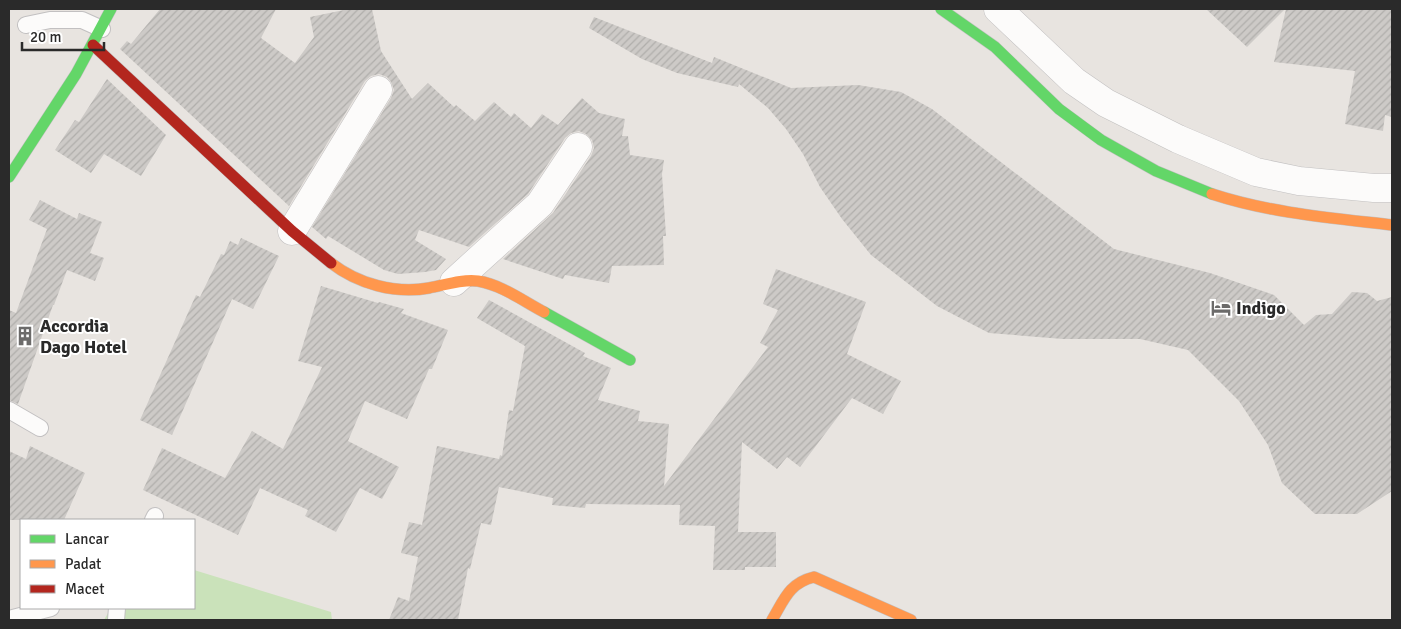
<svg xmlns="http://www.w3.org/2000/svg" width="1401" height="629" viewBox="0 0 1401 629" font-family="Signika,sans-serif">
	<defs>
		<pattern id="building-hatch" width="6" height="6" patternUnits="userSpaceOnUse" patternTransform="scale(1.25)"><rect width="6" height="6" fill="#cdcac7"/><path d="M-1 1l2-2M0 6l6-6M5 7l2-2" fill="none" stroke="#b0aeab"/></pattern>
	</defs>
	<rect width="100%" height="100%" fill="#e8e4e0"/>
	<path fill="#cae2ba" d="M194,570L331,612L332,620H104L111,608H194Z"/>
	<path fill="url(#building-hatch)" d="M160,9H276L261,38L295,63L314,37L310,17L349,9H372L381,51L412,99L428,83L454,107L456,105L475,121L494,102L511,117L514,113L531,128L542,114L558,125L582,98L599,113L625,119L622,136H628L630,155L664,160L662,174L666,236H663L664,265L612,266L609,283L565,275L563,279L503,259L553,213L591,156L594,148L592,140L586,134L579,131L571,133L565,138L528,194L469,247L419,230L415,240L446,259L436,270L425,272L398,274L384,270L328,236L326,239L312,227L391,98L394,90L391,82L387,77L379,74L371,76L365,81L289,206L120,49L127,41L131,44Z
		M1206,9H1285L1247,47Z
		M1286,9H1392V117L1385,115L1383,131L1345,124L1355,71L1274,62Z
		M594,17L712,63L714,57L791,88L858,85L901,92L932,109L1114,249L1210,273L1274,295L1304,325L1316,315L1332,314L1352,292L1367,293L1377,301L1392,297V491L1357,514H1315L1282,483L1268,445L1239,401L1188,350L1140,339H1063L989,333L937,306L871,255L842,219L820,187L803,154L786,129L768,108L739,84L738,87L677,73L642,59L589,28Z
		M107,79L166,135L141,176L104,154L91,173L55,150L75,120L79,122Z
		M40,200L77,219L79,213L102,222L90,253L104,258L95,281L67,270L54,305H53L18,404L9,400V310L16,313L47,229L29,220Z
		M241,238L279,256L253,309L232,299L172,435L140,420L196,295L200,297L221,254L224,255L230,241L238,245Z
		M776,269L866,302L847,354L901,381L883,414L852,398L800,467L787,457L777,469L742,442L738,532H776V567H745V570H713L715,526L679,525L680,505L586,504L585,508L552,505L553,498L499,487L491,525L481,523L470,569L468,568L458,620H389L398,597L409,601L418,557L401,553L409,522L422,525L437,446L499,459L500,455L502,456L509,410L513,411L525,346L477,318L489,300L585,353L583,356L611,368L598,400L640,411L638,421L669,424L664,486L768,347L760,343L778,310L763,304Z
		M321,286L378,303L379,302L404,309L401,313L448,330L432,369H429L407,419L365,401L348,441L399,467L382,499L360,488L336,532L305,516L308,510L260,488L238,535L143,490L162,448L225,478L252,431L283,449L322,367L298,361Z
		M30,446L85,473L64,520H9V451L26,459Z"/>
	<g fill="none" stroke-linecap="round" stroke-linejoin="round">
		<defs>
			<path id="lane" d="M26,25L50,20H82L102,29
				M9,410L40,428
				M153,520L155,516
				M9,619L51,608
				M116,620L117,608"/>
			<path id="street" d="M998,9L1074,81L1106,103L1178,139L1256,172L1299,181L1374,188H1392
				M292,231L378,90
				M454,282L540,204L578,147"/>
			<path id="fast" d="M941,9L995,47L1059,109L1101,140L1156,171L1212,194
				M9,177L76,74L111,9
				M544,312L630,360"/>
			<path id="slow" d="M1212,194C1270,213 1332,218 1392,225
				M331,263C358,284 395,294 429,288C445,285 462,279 478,281C502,285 523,301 544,312
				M772,620C784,600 789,583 814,577L911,620"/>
			<path id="jam" d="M93,45L292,231L331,263"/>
		</defs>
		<use href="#lane" stroke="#c2c0c1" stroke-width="18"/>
		<use href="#street" stroke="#c2c0c1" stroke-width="29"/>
		<use href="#fast" stroke="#c2c0c1" stroke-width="12"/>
		<use href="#slow" stroke="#c2c0c1" stroke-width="12"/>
		<use href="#jam" stroke="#c2c0c1" stroke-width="12"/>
		<use href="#lane" stroke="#fcfbfa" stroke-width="16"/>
		<use href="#street" stroke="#fcfbfa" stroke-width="28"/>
		<use href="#fast" stroke="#63d668" stroke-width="11"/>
		<use href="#slow" stroke="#ff974d" stroke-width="11"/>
		<use href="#jam" stroke="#b3261e" stroke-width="11"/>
	</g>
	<defs>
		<symbol id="hotel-bare" viewBox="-9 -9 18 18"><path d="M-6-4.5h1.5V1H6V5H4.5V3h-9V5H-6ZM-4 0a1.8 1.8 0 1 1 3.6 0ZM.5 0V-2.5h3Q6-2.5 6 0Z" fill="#6c6b6a" stroke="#fff" stroke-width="2.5" paint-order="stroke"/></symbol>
		<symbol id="building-bare" viewBox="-9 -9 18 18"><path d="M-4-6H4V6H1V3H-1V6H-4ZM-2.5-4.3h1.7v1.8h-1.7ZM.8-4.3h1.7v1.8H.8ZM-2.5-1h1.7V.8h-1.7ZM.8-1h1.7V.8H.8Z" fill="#6c6b6a" stroke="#fff" stroke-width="2.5" paint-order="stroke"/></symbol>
	</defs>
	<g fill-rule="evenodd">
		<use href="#hotel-bare" x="1207" y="294" width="28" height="28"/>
		<use href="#building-bare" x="11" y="322" width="28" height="28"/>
	</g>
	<g text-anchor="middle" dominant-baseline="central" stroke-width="4" stroke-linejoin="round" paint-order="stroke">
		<g font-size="18" font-weight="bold" fill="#2a2a2a" stroke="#fff" text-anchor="start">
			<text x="1236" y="308">Indigo</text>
			<text x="40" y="326">Accordia<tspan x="40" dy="21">Dago Hotel</tspan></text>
		</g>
	</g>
	<rect width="1401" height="629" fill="none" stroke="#2a2a2a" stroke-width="20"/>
	<rect x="20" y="519" width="175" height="90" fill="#ffffff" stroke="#aaaaaa"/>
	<rect x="30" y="535" width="25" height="8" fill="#63d668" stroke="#aaaaaa"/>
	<text x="65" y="544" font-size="15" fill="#2a2a2a">Lancar</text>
	<rect x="30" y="560" width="25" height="8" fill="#ff974d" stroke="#aaaaaa"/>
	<text x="65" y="569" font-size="15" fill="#2a2a2a">Padat</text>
	<rect x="30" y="585" width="25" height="8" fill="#b3261e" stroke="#aaaaaa"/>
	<text x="65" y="594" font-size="15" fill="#2a2a2a">Macet</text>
	<path d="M22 42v8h82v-8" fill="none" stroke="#2a2a2a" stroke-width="2.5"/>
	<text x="30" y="42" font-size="15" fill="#2a2a2a" stroke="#ffffff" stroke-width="4" paint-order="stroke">20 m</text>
</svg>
